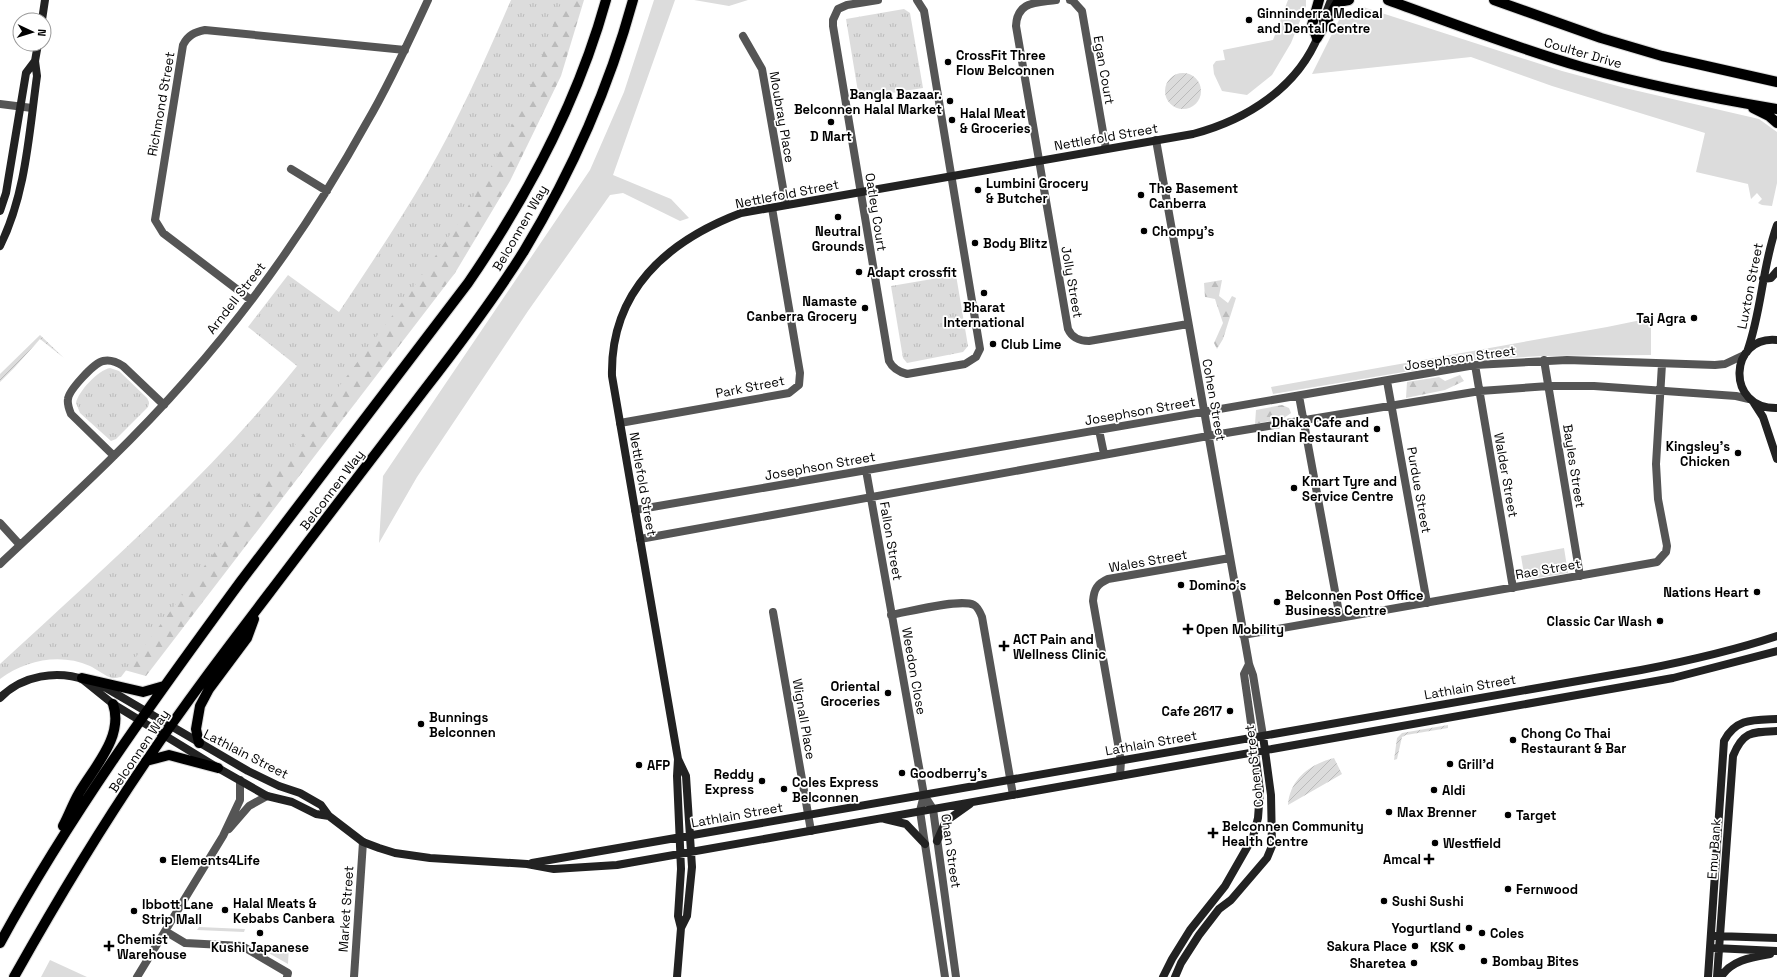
<svg xmlns="http://www.w3.org/2000/svg" width="1777" height="977" viewBox="0 0 1777 977" font-family="'Space Grotesk',sans-serif">
	<defs>
		<pattern id="forest-firs" width="22" height="20" patternUnits="userSpaceOnUse"><rect width="22" height="20" fill="#dcdcdc"/><path d="M5 1l3.5 6h-7zM16 11l3.5 6h-7z" fill="#bbb"/></pattern>
		<pattern id="park-tufts" width="24" height="20" patternUnits="userSpaceOnUse"><rect width="24" height="20" fill="#dcdcdc"/><path d="M3 7l-1-3M5 7V3M7 7l1-3M15 17l-1-3M17 17v-4M19 17l1-3" fill="none" stroke="#bbb"/></pattern>
		<pattern id="garden-furrows" width="10" height="10" patternUnits="userSpaceOnUse"><rect width="10" height="10" fill="#dcdcdc"/><path d="M-1 1l2-2M0 10L10 0M9 11l2-2" fill="none" stroke="#bbb"/></pattern>
	</defs>
	<rect width="100%" height="100%" fill="#fff"/>
	<path fill="#dcdcdc" d="M654,0H675L613,175L671,199L689,218L680,221L623,193L610,195L528,311L417,477L379,543L383,476L590,170L624,92Z
		M694,0H748L729,6Z
		M1288,0H1306V6L1291,43L1272,75L1247,95L1222,91L1214,74L1213,65L1216,61L1225,60L1223,50L1273,40Z
		M1363,7L1562,71L1625,88L1759,119L1777,132V183L1772,206L1762,205L1758,203L1762,199L1757,193L1751,199L1748,184L1696,172L1705,133L1552,86L1471,57L1312,74L1341,16Z
		M1651,318V355L1542,356L1475,360L1273,394L1271,387L1607,327Z
		M1564,548L1568,573L1525,580L1521,556Z
		M199,927L245,929L244,932L197,930Z
		M265,944L289,945L288,964L265,951Z
		M50,960L87,977H41Z"/>
	<path fill="url(#forest-firs)" d="M531,0H584L561,76L510,181L455,273L146,676L67,654L330,356Z
		M1222,280L1219,296L1228,303L1232,296L1236,298L1223,339L1217,349L1214,343L1223,323L1215,299L1205,297L1204,283Z
		M1460,375L1464,381L1445,390L1406,398L1407,382L1439,377L1445,381Z
		M1282,405L1289,408L1291,413L1284,418L1255,424L1256,410Z"/>
	<path fill="url(#park-tufts)" d="M511,0H562L534,78L500,151L459,222L413,288L121,677C118,677 114,679 112,678C107,677 96,669 90,666C60,653 26,660 0,679V664C103,569 209,476 297,366L248,327L288,275L339,312C369,267 399,222 426,176C459,119 485,60 511,0Z
		M904,9L910,13L923,88L859,98L846,19Z
		M956,275L968,346L963,352L907,363L903,358L891,286Z
		M110,368L119,371L147,398L149,402L148,407L116,439L111,441L80,413L76,403C78,392 98,370 110,368Z"/>
	<path fill="url(#garden-furrows)" d="M1165 91a18 18 0 1 1 36 0a18 18 0 1 1-36 0Z
		M40,335L64,358L40,339L15,367L0,382V374Z
		M1448,725V728L1406,735L1402,737L1397,759L1394,760L1397,738L1402,733Z
		M1334,758L1342,774L1288,805C1290,778 1311,764 1334,758Z"/>
	<g fill="none" stroke-linecap="round" stroke-linejoin="round">
		<defs>
			<path id="primary" d="M1388,0C1452,23 1516,48 1582,67C1646,85 1711,98 1777,109
				M1494,0L1601,38L1662,56L1777,82
				M1317,38L1338,2L1349,0
				M1317,38L1312,25L1319,0
				M1753,108L1769,116L1777,123
				M82,678L143,692L164,686
				M199,743L196,729L200,706L209,689L247,638L254,619
				M146,761L169,755L218,768
				M63,826C69,815 73,803 79,793C95,766 124,736 113,704
				M0,943C70,815 155,698 241,581C316,481 392,382 468,283C527,197 578,101 606,0
				M14,977C55,904 98,832 145,763C196,687 253,615 308,542C347,491 386,440 425,389C460,344 494,299 524,251C571,173 609,88 633,0"/>
		</defs>
		<use href="#primary" stroke="#dbdbdb" stroke-width="12"/>
		<path stroke="#555" stroke-width="8" d="M878,0L847,5L838,9L833,20V26L889,361C893,369 899,372 907,374L965,364L976,357L980,349L924,11L917,0
			M1056,0C1036,3 1017,1 1016,26L1068,329C1072,338 1080,341 1089,341L1188,324
			M1070,0L1073,1L1082,11L1106,149
			M743,36L762,69L786,205
			M0,104L32,108
			M1156,140L1249,664L1253,675L1263,736
			M291,169L327,191
			M251,300L163,233L155,220L183,45C188,35 195,32 205,30L405,50
			M1544,360L1580,576
			M1475,365L1513,588
			M1387,381L1427,603
			M1299,396L1340,618
			M620,423L789,393L799,385L800,373L772,208
			M1099,430L1104,454
			M114,456L71,414C69,409 67,404 68,399C69,390 94,363 103,361C111,359 117,362 123,366L164,405
			M866,470L924,795L933,809L956,977
			M635,510L1475,365L1567,360L1715,365L1725,364L1744,355
			M0,523L20,545
			M640,539L1208,436L1480,391L1549,386H1594L1736,396L1749,399
			M0,564C64,504 129,445 186,380C256,301 316,214 367,122C390,83 409,41 428,0
			M773,612L811,831
			M891,615C908,612 960,598 974,605C978,607 980,612 982,617L1013,795
			M1243,635L1657,562L1666,552L1667,546L1658,499L1656,464L1662,364
			M1249,664L1244,674L1253,737
			M1120,776L1121,761L1093,601C1094,589 1097,584 1108,579L1230,558
			M924,795L920,811L945,977
			M229,829L249,806L267,796
			M165,931L185,943L242,946L288,973L287,977
			M137,977L223,836L240,800V780
			M354,977L363,842"/>
		<path stroke="#222" stroke-width="8" d="M42,20L45,0
			M1323,21L1331,0
			M0,211L6,193L26,73L35,61
			M0,246C26,194 29,133 37,76L35,61L38,44
			M1763,279L1771,278L1777,271
			M1777,340C1729,335 1725,409 1777,408
			M1747,352C1762,311 1762,266 1777,225
			M1754,403L1763,417L1777,459
			M82,679L113,704L218,768L267,796L292,802L316,814L329,816
			M101,685L248,771L279,786L300,793L321,805L329,816L363,842L379,848L395,853L430,858L527,864L554,869L617,865L1673,678L1777,651
			M0,698C22,675 57,670 86,680
			M678,759L686,776L692,867L687,916L681,928
			M885,819L906,824L925,844
			M937,841L946,821L970,804
			M532,863L1641,670C1687,661 1732,651 1777,636
			M1716,936L1777,938
			M1714,948L1777,951
			M677,977L681,928L678,916L681,869L677,776L678,759L612,376C610,291 667,241 741,213L1193,134C1246,120 1298,88 1319,34
			M1163,977L1172,959L1190,930L1225,886L1253,837L1258,818L1260,791L1253,737
			M1175,977L1181,963L1199,935L1219,909L1231,900L1267,858L1272,846L1271,795L1263,736
			M1708,977L1724,741C1736,718 1754,720 1777,719
			M1717,977L1733,756C1743,731 1752,732 1777,731
			M1721,977C1731,960 1753,957 1770,954"/>
		<use href="#primary" stroke="#000" stroke-width="10"/>
	</g>
	<g fill="#000" stroke="#fff" stroke-width="1.5">
		<circle cx="1249" cy="20" r="4"/>
		<circle cx="948" cy="62" r="4"/>
		<circle cx="950" cy="101" r="4"/>
		<circle cx="952" cy="120" r="4"/>
		<circle cx="831" cy="122" r="4"/>
		<circle cx="978" cy="190" r="4"/>
		<circle cx="1141" cy="195" r="4"/>
		<circle cx="838" cy="217" r="4"/>
		<circle cx="1144" cy="231" r="4"/>
		<circle cx="975" cy="243" r="4"/>
		<circle cx="859" cy="272" r="4"/>
		<circle cx="984" cy="293" r="4"/>
		<circle cx="865" cy="308" r="4"/>
		<circle cx="1694" cy="318" r="4"/>
		<circle cx="993" cy="344" r="4"/>
		<circle cx="1377" cy="429" r="4"/>
		<circle cx="1738" cy="453" r="4"/>
		<circle cx="1294" cy="488" r="4"/>
		<circle cx="1181" cy="585" r="4"/>
		<circle cx="1757" cy="592" r="4"/>
		<circle cx="1277" cy="602" r="4"/>
		<circle cx="1660" cy="621" r="4"/>
		<path d="M1186 623h4v4h4v4h-4v4h-4v-4h-4v-4h4z"/>
		<path d="M1002 640h4v4h4v4h-4v4h-4v-4h-4v-4h4z"/>
		<circle cx="888" cy="693" r="4"/>
		<circle cx="1230" cy="711" r="4"/>
		<circle cx="421" cy="724" r="4"/>
		<circle cx="1513" cy="740" r="4"/>
		<circle cx="1450" cy="764" r="4"/>
		<circle cx="639" cy="765" r="4"/>
		<circle cx="902" cy="773" r="4"/>
		<circle cx="762" cy="781" r="4"/>
		<circle cx="784" cy="789" r="4"/>
		<circle cx="1434" cy="790" r="4"/>
		<circle cx="1389" cy="812" r="4"/>
		<circle cx="1508" cy="815" r="4"/>
		<path d="M1211 827h4v4h4v4h-4v4h-4v-4h-4v-4h4z"/>
		<circle cx="1435" cy="843" r="4"/>
		<path d="M1427 853h4v4h4v4h-4v4h-4v-4h-4v-4h4z"/>
		<circle cx="163" cy="860" r="4"/>
		<circle cx="1508" cy="889" r="4"/>
		<circle cx="1384" cy="901" r="4"/>
		<circle cx="225" cy="910" r="4"/>
		<circle cx="134" cy="911" r="4"/>
		<circle cx="1469" cy="928" r="4"/>
		<circle cx="260" cy="933" r="4"/>
		<circle cx="1482" cy="933" r="4"/>
		<path d="M107 940h4v4h4v4h-4v4h-4v-4h-4v-4h4z"/>
		<circle cx="1415" cy="946" r="4"/>
		<circle cx="1462" cy="947" r="4"/>
		<circle cx="1484" cy="961" r="4"/>
		<circle cx="1414" cy="963" r="4"/>
	</g>
	<g text-anchor="middle" dominant-baseline="central" stroke-width="3.5" stroke-linejoin="round" paint-order="stroke">
		<g font-size="13" font-weight="bold" fill="#000" stroke="#fff" text-anchor="start">
			<text x="1257" y="13">Ginninderra Medical<tspan x="1257" dy="15">and Dental Centre</tspan></text>
			<text x="956" y="55">CrossFit Three<tspan x="956" dy="15">Flow Belconnen</tspan></text>
			<text x="942" y="94" text-anchor="end">Bangla Bazaar.<tspan x="942" dy="15">Belconnen Halal Market</tspan></text>
			<text x="960" y="113">Halal Meat<tspan x="960" dy="15">&amp; Groceries</tspan></text>
			<text x="831" y="136" text-anchor="middle">D Mart</text>
			<text x="986" y="183">Lumbini Grocery<tspan x="986" dy="15">&amp; Butcher</tspan></text>
			<text x="1149" y="188">The Basement<tspan x="1149" dy="15">Canberra</tspan></text>
			<text x="838" y="231" text-anchor="middle">Neutral<tspan x="838" dy="15">Grounds</tspan></text>
			<text x="1152" y="231">Chompy's</text>
			<text x="983" y="243">Body Blitz</text>
			<text x="867" y="272">Adapt crossfit</text>
			<text x="857" y="301" text-anchor="end">Namaste<tspan x="857" dy="15">Canberra Grocery</tspan></text>
			<text x="984" y="307" text-anchor="middle">Bharat<tspan x="984" dy="15">International</tspan></text>
			<text x="1686" y="318" text-anchor="end">Taj Agra</text>
			<text x="1001" y="344">Club Lime</text>
			<text x="1369" y="422" text-anchor="end">Dhaka Cafe and<tspan x="1369" dy="15">Indian Restaurant</tspan></text>
			<text x="1730" y="446" text-anchor="end">Kingsley's<tspan x="1730" dy="15">Chicken</tspan></text>
			<text x="1302" y="481">Kmart Tyre and<tspan x="1302" dy="15">Service Centre</tspan></text>
			<text x="1189" y="585">Domino's</text>
			<text x="1749" y="592" text-anchor="end">Nations Heart</text>
			<text x="1285" y="595">Belconnen Post Office<tspan x="1285" dy="15">Business Centre</tspan></text>
			<text x="1652" y="621" text-anchor="end">Classic Car Wash</text>
			<text x="1196" y="629">Open Mobility</text>
			<text x="1013" y="639">ACT Pain and<tspan x="1013" dy="15">Wellness Clinic</tspan></text>
			<text x="880" y="686" text-anchor="end">Oriental<tspan x="880" dy="15">Groceries</tspan></text>
			<text x="1222" y="711" text-anchor="end">Cafe 2617</text>
			<text x="429" y="717">Bunnings<tspan x="429" dy="15">Belconnen</tspan></text>
			<text x="1521" y="733">Chong Co Thai<tspan x="1521" dy="15">Restaurant &amp; Bar</tspan></text>
			<text x="1458" y="764">Grill'd</text>
			<text x="647" y="765">AFP</text>
			<text x="910" y="773">Goodberry’s</text>
			<text x="754" y="774" text-anchor="end">Reddy<tspan x="754" dy="15">Express</tspan></text>
			<text x="792" y="782">Coles Express<tspan x="792" dy="15">Belconnen</tspan></text>
			<text x="1442" y="790">Aldi</text>
			<text x="1397" y="812">Max Brenner</text>
			<text x="1516" y="815">Target</text>
			<text x="1222" y="826">Belconnen Community<tspan x="1222" dy="15">Health Centre</tspan></text>
			<text x="1443" y="843">Westfield</text>
			<text x="1421" y="859" text-anchor="end">Amcal</text>
			<text x="171" y="860">Elements4Life</text>
			<text x="1516" y="889">Fernwood</text>
			<text x="1392" y="901">Sushi Sushi</text>
			<text x="233" y="903">Halal Meats &amp;<tspan x="233" dy="15">Kebabs Canbera</tspan></text>
			<text x="142" y="904">Ibbott Lane<tspan x="142" dy="15">Strip Mall</tspan></text>
			<text x="1461" y="928" text-anchor="end">Yogurtland</text>
			<text x="1490" y="933">Coles</text>
			<text x="117" y="939">Chemist<tspan x="117" dy="15">Warehouse</tspan></text>
			<text x="1407" y="946" text-anchor="end">Sakura Place</text>
			<text x="260" y="947" text-anchor="middle">Kushi Japanese</text>
			<text x="1454" y="947" text-anchor="end">KSK</text>
			<text x="1492" y="961">Bombay Bites</text>
			<text x="1406" y="963" text-anchor="end">Sharetea</text>
		</g>
		<g font-size="13" fill="#000" stroke="#fff">
			<text transform="translate(1583 53) rotate(16)">Coulter Drive</text>
			<text transform="translate(1104 70) rotate(80)">Egan Court</text>
			<text transform="translate(161 104) rotate(-80)">Richmond Street</text>
			<text transform="translate(782 117) rotate(80)">Moubray Place</text>
			<text transform="translate(1106 137) rotate(-10)">Nettlefold Street</text>
			<text transform="translate(787 194) rotate(-11)">Nettlefold Street</text>
			<text transform="translate(876 212) rotate(81)">Oatley Court</text>
			<text transform="translate(520 228) rotate(-60)">Belconnen Way</text>
			<text transform="translate(1072 282) rotate(80)">Jolly Street</text>
			<text transform="translate(1750 286) rotate(-79)">Luxton Street</text>
			<text transform="translate(236 298) rotate(-52)">Arndell Street</text>
			<text transform="translate(1460 358) rotate(-8)">Josephson Street</text>
			<text transform="translate(750 387) rotate(-11)">Park Street</text>
			<text transform="translate(1214 400) rotate(80)">Cohen Street</text>
			<text transform="translate(1140 411) rotate(-10)">Josephson Street</text>
			<text transform="translate(820 466) rotate(-10)">Josephson Street</text>
			<text transform="translate(1574 466) rotate(81)">Bayles Street</text>
			<text transform="translate(1506 475) rotate(80)">Walder Street</text>
			<text transform="translate(643 484) rotate(80)">Nettlefold Street</text>
			<text transform="translate(332 490) rotate(-53)">Belconnen Way</text>
			<text transform="translate(1419 490) rotate(80)">Purdue Street</text>
			<text transform="translate(891 541) rotate(80)">Fallon Street</text>
			<text transform="translate(1148 561) rotate(-10)">Wales Street</text>
			<text transform="translate(1548 569) rotate(-10)">Rae Street</text>
			<text transform="translate(914 671) rotate(80)">Weedon Close</text>
			<text transform="translate(1470 687) rotate(-10)">Lathlain Street</text>
			<text transform="translate(804 719) rotate(80)">Wignall Place</text>
			<text transform="translate(1151 743) rotate(-10)">Lathlain Street</text>
			<text transform="translate(139 751) rotate(-56)">Belconnen Way</text>
			<text transform="translate(246 754) rotate(27)">Lathlain Street</text>
			<text transform="translate(1254 766) rotate(-97)">Cohen Street</text>
			<text transform="translate(737 815) rotate(-10)">Lathlain Street</text>
			<text transform="translate(1714 849) rotate(-86)">Emu Bank</text>
			<text transform="translate(951 851) rotate(82)">Chan Street</text>
			<text transform="translate(346 909) rotate(-86)">Market Street</text>
		</g>
	</g>
	<g transform="translate(32 32) rotate(94)"><circle r="19" fill="#ffffff" stroke="#999999"/>
	<path d="M0-3L7 15L0 10L-7 15Z" fill="#000000"/>
	<text y="-6" font-size="11" font-weight="bold" text-anchor="middle" fill="#000000">N</text>
	</g>
</svg>
